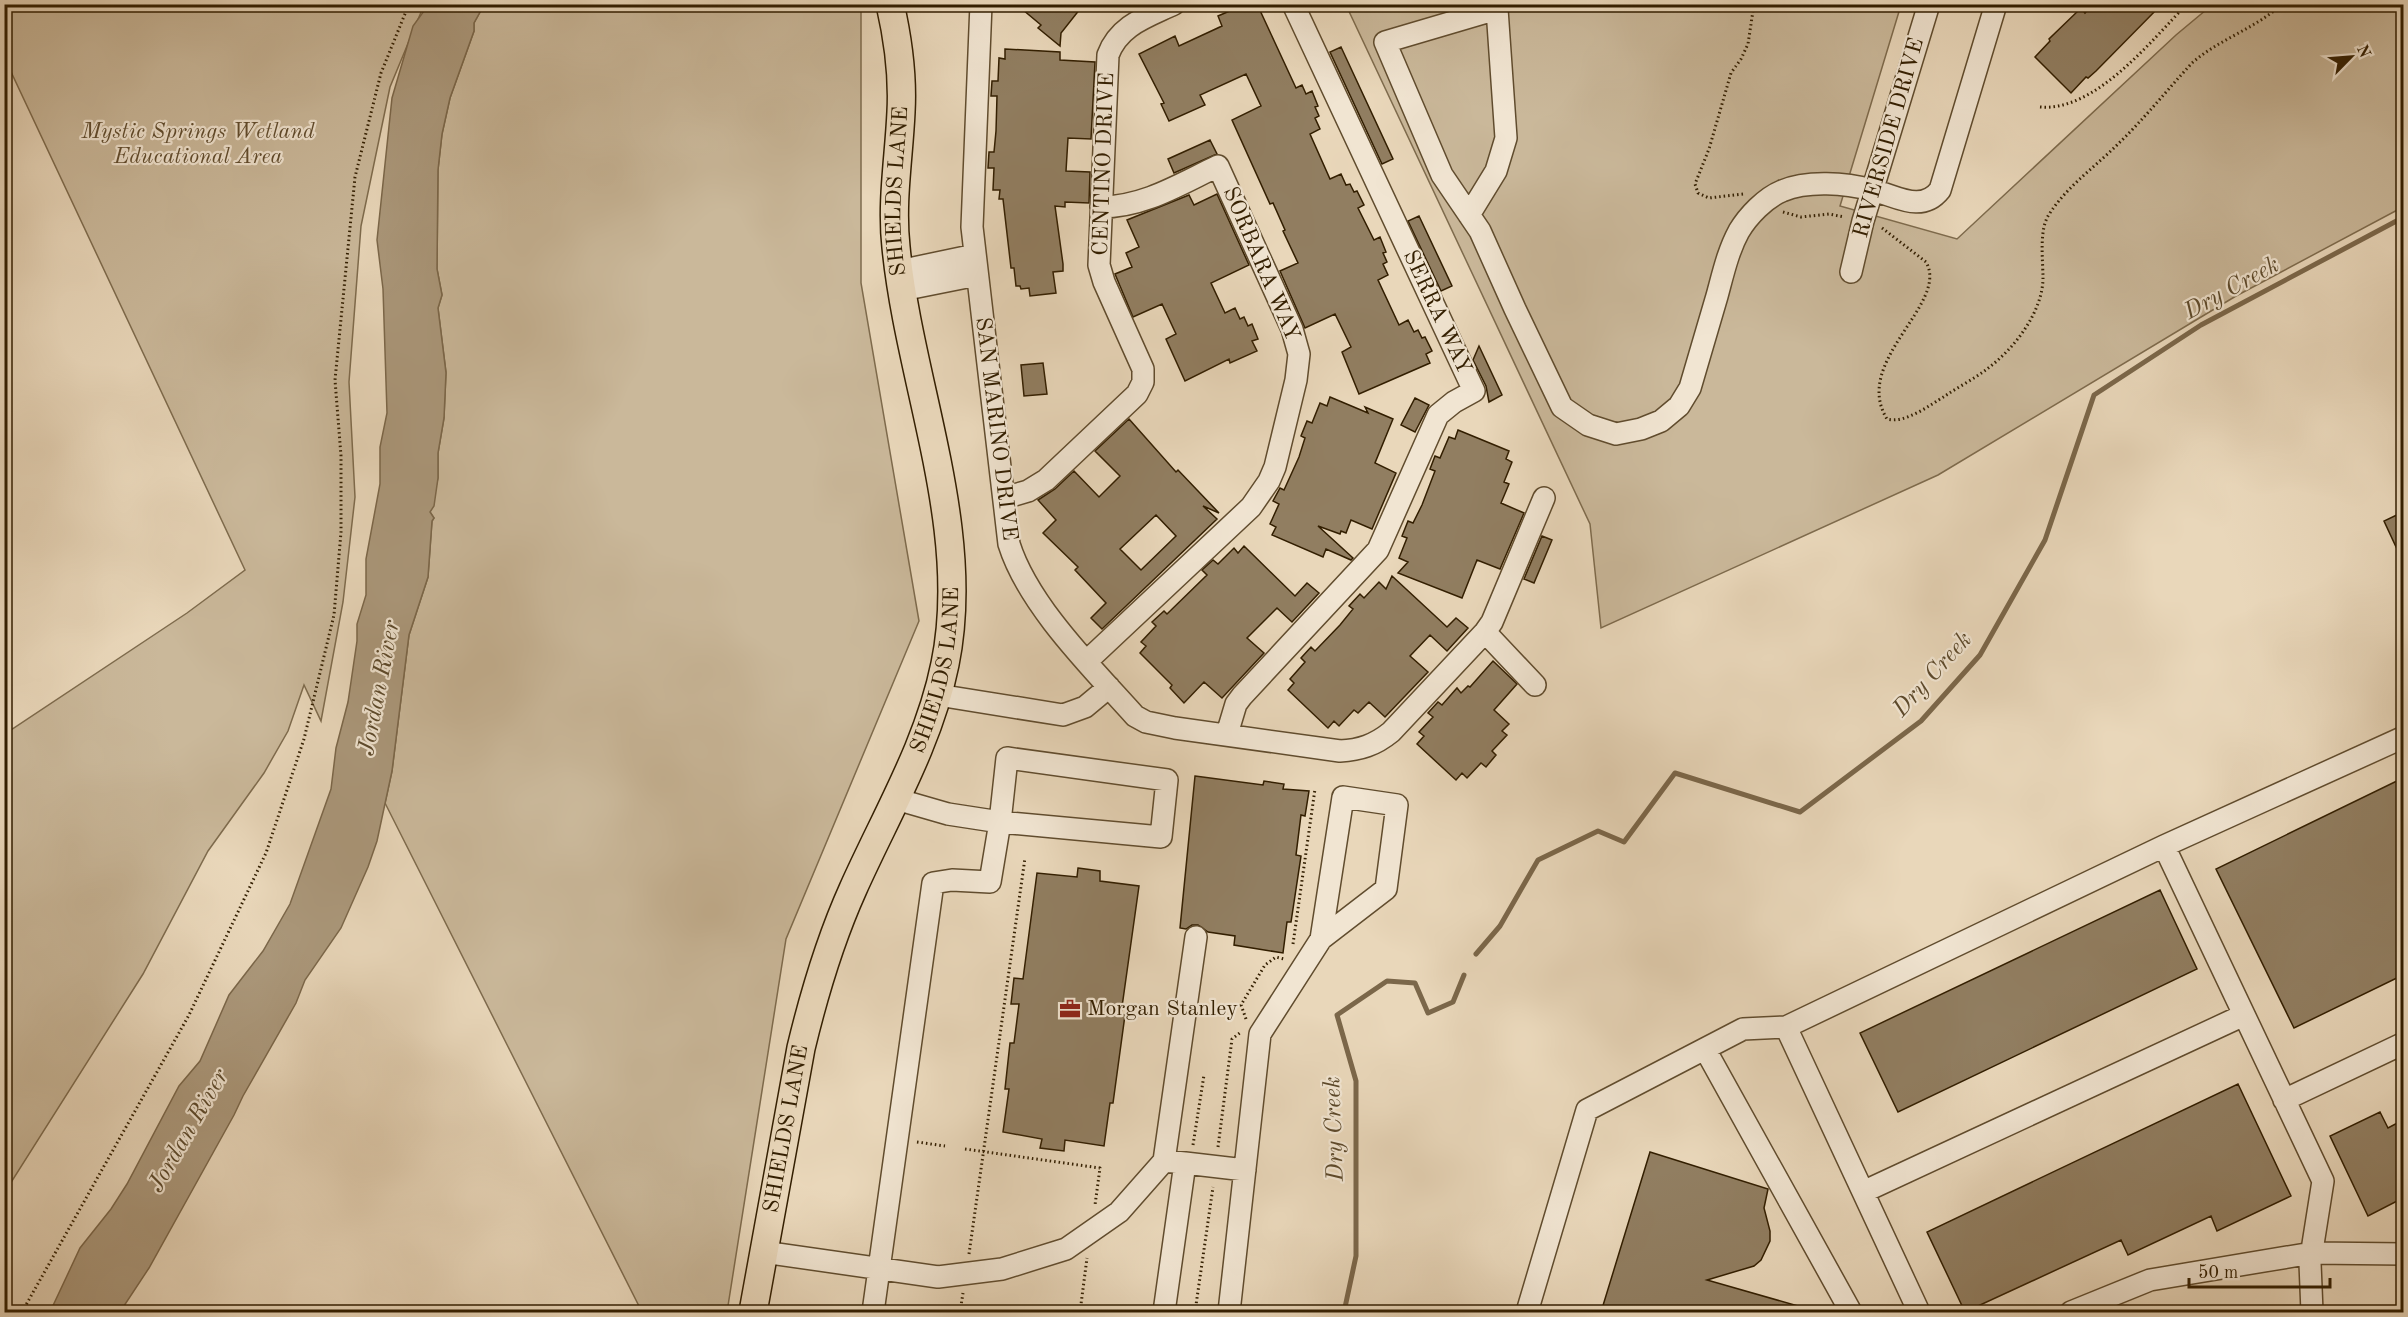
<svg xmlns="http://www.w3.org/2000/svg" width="2408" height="1317" viewBox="0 0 2408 1317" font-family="'Old Standard TT',serif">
	<rect width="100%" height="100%" fill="#e9d7ba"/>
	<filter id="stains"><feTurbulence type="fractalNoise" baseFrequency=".00333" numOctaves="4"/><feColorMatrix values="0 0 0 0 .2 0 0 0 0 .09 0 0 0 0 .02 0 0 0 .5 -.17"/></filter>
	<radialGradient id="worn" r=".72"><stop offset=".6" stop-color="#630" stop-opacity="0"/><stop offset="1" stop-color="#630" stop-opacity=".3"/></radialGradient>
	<path fill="#cab89a" stroke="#7e6b4d" stroke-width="1.5" d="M5,5H424L390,87L361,226L349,382L355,497L343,602L321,721L304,685L288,731L264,773L208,851L143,974L5,1192V734L187,613L245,570L5,59Z
		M484,5H861V283L919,621L786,939L727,1312H642L385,803L392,771L409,635L428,577L432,521L434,518L430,512L438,478V453L444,418L446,372L438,308L442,295L437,269L438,170L442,134L450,98L474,31V23Z
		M1346,5H1901L1840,206L1957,239L2176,35L2212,5H2403V207L2236,296L1938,475L1601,628L1590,524Z"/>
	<path fill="#ab987b" stroke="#7b674a" stroke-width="1.5" d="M429,4L484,5L474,23V31L450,98L442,134L438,170L437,269L442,295L438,308L446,373L444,418L438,453V478L434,506L430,512L434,518L432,521L428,577L409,635L392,771L377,841L368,867L341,928L305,980L296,1003L243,1096L234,1115L149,1268L120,1312H50L80,1248L111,1209L127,1184L179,1086L200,1061L229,995L263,951L290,904L331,789L336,748L348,702L357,641V624L366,595V559L380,484V447L387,413L383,289L377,240L392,98L413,26Z"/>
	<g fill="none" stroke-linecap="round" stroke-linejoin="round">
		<path stroke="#7b674a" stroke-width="5" d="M1476,954L1500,926L1538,860L1598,831L1624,842L1675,773L1800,812L1921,721L1980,655L2045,540L2094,395L2201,325L2404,217
			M1344,1312L1356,1256V1081L1337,1015L1387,981L1415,983L1428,1013L1453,1002L1464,975"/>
	</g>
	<path fill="#917e61" stroke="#321e00" stroke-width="1.5" fill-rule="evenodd" d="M1016,4H1084L1061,33L1060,46L1038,28L1041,25Z
		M1246,4H1257L1296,88L1302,85L1306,94L1312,91L1318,106L1315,107L1319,116L1315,118L1320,129L1310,134L1330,179L1341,174L1346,185L1350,184L1354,192L1357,191L1364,205L1358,208L1374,240L1380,237L1386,252L1383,253L1387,262L1383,264L1388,275L1378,280L1399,325L1408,320L1414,332L1418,330L1422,338L1425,337L1432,351L1426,354L1430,363L1359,394L1342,352L1351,347L1335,314L1305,328L1280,271L1298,263L1283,231L1285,230L1273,203L1270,204L1232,120L1261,106L1246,74L1200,95L1205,105L1169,121L1161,104L1164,103L1139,54L1175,36L1179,46L1222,26L1218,16Z
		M2093,4H2162L2096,71L2088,78L2086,77L2071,93L2035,57L2050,41L2049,39L2081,8L2085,13Z
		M1341,47L1393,159L1382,164L1330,52Z
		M1005,49L1060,52V60L1095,62L1091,139L1068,138L1066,171L1090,172L1089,203L1065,202V207L1055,206L1063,264V271L1053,272L1056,293L1030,296L1029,288L1021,289L1020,286H1016L1014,268H1011L1003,199H999L1000,190H993L994,168H988L989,152H994L996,131L997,96H991L992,81H998L999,58L1005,59Z
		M1210,140L1217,154L1174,173L1168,159Z
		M1217,194L1249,265L1211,283L1225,313L1235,308L1240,319L1244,317L1248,326L1252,324L1258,339L1252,341L1257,351L1230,363L1229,359L1185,381L1166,339L1176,334L1162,304L1133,317L1115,274L1132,267L1126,253L1139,247L1127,220L1189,195L1194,205Z
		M1419,216L1452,286L1441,291L1408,221Z
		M1479,346L1502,395L1489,402L1486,386L1473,360Z
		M1043,363L1047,394L1024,396L1021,365Z
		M1330,397L1368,413L1365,407L1393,419L1375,463L1396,473L1372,529L1351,520L1346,533L1341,531L1340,534L1318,526L1353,558L1351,560L1326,549L1323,557L1272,535L1276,527L1270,524L1279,504L1273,501L1280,488L1284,490L1299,457L1305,438L1301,436L1307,421L1312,423L1320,403L1327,406Z
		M1415,398L1429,405L1415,432L1401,425Z
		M1129,419L1176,472L1178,470L1219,513L1203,506L1217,519L1102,629L1091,618L1106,603L1075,570L1078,567L1043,533L1056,520L1038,500L1055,489L1074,471L1099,497L1120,476L1095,451ZM1156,515L1176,536L1141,570L1120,549Z
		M1458,430L1509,451L1506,459L1512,462L1504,482L1509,484L1501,503L1524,513L1500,569L1477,560L1462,598L1398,573L1408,562L1399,558L1407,538L1402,536L1408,521L1413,523L1422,505L1435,471L1430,469L1435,456L1440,458L1449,437L1455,439Z
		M2403,512V562L2384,521Z
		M1542,536L1552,540L1534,583L1524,579Z
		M1244,546L1295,596L1307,583L1319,593L1292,622L1277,608L1247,638L1264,653L1222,698L1204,682L1184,703L1170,688L1172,685L1140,653L1146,646L1141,642L1156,626L1152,622L1164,611L1167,614L1207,575L1202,570L1213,560L1218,564L1234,548L1238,553Z
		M1392,576L1447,627L1456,618L1468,628L1447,651L1430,635L1410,656L1428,672L1385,717L1369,702L1358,713L1354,710L1339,726L1334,721L1328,728L1288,690L1294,683L1290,679L1305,662L1301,658L1311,647L1315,651L1340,625L1353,609L1349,606L1360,594L1364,598L1379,582L1386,589Z
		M1493,661L1517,684L1494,710L1509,724L1502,731L1507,735L1492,751L1496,755L1486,767L1481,763L1467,778L1462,773L1456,780L1417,744L1424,736L1419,732L1433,717L1428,713L1438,702L1442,705L1457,688L1461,693L1468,686L1470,687Z
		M1195,776L1263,785L1264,781L1284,784L1283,789L1309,791L1305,816L1301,815L1296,855L1301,856L1291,922H1287L1283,953L1234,945L1235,936L1208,932L1198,925H1192L1186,929L1180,928Z
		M2403,778V975L2294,1028L2216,869Z
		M1078,868L1100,871V881L1139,886L1121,1014L1125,1015L1113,1103H1110L1104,1146L1065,1140L1064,1151L1040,1148L1042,1139L1003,1132L1009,1089H1005L1010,1043H1014L1019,1004H1011L1014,978L1023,979L1037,873L1077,877Z
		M2160,890L2197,969L1898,1112L1860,1033Z
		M2238,1084L2291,1196L2217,1231L2211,1216L2128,1255L2121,1240L1965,1312L1927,1232Z
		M2380,1112L2388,1128L2403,1120V1198L2368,1216L2330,1136Z
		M1650,1152L1768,1189L1764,1208L1770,1231V1241L1761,1260L1754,1266L1707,1280L1805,1308L1804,1312H1601Z"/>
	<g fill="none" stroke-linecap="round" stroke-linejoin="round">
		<defs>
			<path id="minor" d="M981,4L972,227L1009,544C1028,605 1092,668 1135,716L1146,722L1175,728L1340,751C1360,750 1375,745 1391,732L1485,632L1492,622L1544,498
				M1469,215L1496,171L1506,138L1497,9L1385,42L1442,175L1480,231L1515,309L1562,407L1588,425L1616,434L1641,429L1661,421L1679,406L1690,388C1699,358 1708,327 1717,296C1723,274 1728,251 1739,231C1748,216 1765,198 1782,191C1807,180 1846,183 1872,190C1895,195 1921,214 1940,190L1996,4
				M899,271L975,255
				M1851,272L1863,221L1929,4
				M902,290L977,275
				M1004,498L1028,491L1046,480L1137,394L1143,382V369L1104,282L1099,265L1108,55C1119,25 1147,17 1174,4
				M1485,632L1535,685
				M1087,661L1251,507L1269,481L1275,467L1296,380L1299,354L1292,329L1218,166C1180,184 1144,207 1101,207
				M938,695L1063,715L1085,707L1109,687
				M1227,734L1236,704L1242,696L1378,550L1438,415L1454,402L1474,391L1293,4
				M1007,758L1167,780L1161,837L1000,822Z
				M2164,846L2323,1181L2310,1263L2312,1312
				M1705,1049L1851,1312
				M2284,1100L2404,1043
				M1164,1161L1196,937
				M1863,1192L2244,1015
				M763,1252L938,1277L1002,1269L1066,1249L1119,1212L1164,1161L1185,1163
				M873,1312L933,883L952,880L990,882L1000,822L948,814L896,799
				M1164,1312L1185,1163L1245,1170
				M1229,1312L1260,1034L1321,939L1343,797L1397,805L1386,889L1321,939
				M1527,1312L1587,1110L1743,1029L1786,1027
				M1919,1312L1786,1027L2164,846L2404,737
				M2071,1312L2150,1280L2312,1253L2404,1254"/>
			<g id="major">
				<path id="s1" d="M753,1312L801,1048C814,994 830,940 853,889C886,815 929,744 945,664C973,528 909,382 896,247C891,202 899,157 901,112C903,76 898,39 890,4"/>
			</g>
		</defs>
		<use href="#minor" stroke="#604c2e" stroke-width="24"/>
		<use href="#major" stroke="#321e00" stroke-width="30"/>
		<path stroke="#321e00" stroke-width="3" stroke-dasharray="1.5 3" stroke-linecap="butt" d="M2040,107C2095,112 2151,41 2187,4
			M1743,194L1709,198L1698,193L1695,184L1709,149L1731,73L1741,59L1748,44L1754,4
			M1783,212L1801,217L1829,214L1844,217
			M1882,228L1926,262C1950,304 1851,361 1887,419C1905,424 1930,405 1945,396C1958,387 1974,379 1987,369C2014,349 2042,313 2043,279C2043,260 2039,232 2048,216C2066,187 2095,167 2118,144C2144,119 2167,90 2192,63C2219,39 2255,29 2282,4
			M1293,944L1315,789
			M1246,1019L1241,1005L1265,965L1276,957L1284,959
			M917,1142L945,1146
			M1193,1145L1204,1075
			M1218,1147L1232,1039L1241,1032
			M965,1149L1100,1168L1095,1205
			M969,1254L1025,858
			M22,1312L189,1015L266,853L304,739L334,615L341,532V456L335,380L355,177L381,73L409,4
			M960,1312L963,1293
			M1080,1312L1087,1258
			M1195,1312L1213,1187"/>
		<use href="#minor" stroke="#f1e5d2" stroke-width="21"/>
		<use href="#major" stroke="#e9d7ba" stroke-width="27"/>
	</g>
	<defs>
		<symbol id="office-bare" viewBox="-9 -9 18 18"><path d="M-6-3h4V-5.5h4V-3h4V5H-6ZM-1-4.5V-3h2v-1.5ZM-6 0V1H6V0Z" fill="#8f2418" stroke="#f1e5d2" stroke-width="2.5" paint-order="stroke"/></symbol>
	</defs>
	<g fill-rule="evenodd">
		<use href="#office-bare" x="1055" y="994" width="30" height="30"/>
	</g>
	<g text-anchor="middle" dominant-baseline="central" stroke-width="4.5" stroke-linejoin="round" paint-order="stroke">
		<g font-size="22" font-style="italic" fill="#604c2e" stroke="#f1e5d2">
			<text x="198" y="132">Mystic Springs Wetland<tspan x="198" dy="25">Educational Area</tspan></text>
		</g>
		<g font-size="22" fill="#321e00" stroke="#f1e5d2">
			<text transform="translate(1889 138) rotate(-74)">RIVERSIDE DRIVE</text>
			<text transform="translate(1104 164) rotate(-88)">CENTINO DRIVE</text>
			<text stroke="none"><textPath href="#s1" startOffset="1158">SHIELDS LANE</textPath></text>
			<text transform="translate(1261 264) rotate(67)">SORBARA WAY</text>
			<text transform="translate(1437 312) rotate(65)">SERRA WAY</text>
			<text transform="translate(996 429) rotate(83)">SAN MARINO DRIVE</text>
			<text stroke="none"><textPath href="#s1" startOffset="672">SHIELDS LANE</textPath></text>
			<text stroke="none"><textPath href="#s1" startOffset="186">SHIELDS LANE</textPath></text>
		</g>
		<g font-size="22" fill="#321e00" stroke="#f1e5d2" text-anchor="start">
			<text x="1087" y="1009">Morgan Stanley</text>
		</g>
		<g font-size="24" font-style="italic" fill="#5c492b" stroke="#f1e5d2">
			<text transform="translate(2232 289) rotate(-29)">Dry Creek</text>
			<text transform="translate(1933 675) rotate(-48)">Dry Creek</text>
			<text transform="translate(380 688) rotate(-79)">Jordan River</text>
			<text transform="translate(1335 1129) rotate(-92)">Dry Creek</text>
			<text transform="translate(189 1131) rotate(-60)">Jordan River</text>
		</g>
	</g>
	<rect width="2408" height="1317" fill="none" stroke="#e9d7ba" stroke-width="24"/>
	<rect x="6" y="6" width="2396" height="1305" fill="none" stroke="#321e00" stroke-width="3"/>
	<rect x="12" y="12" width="2384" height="1293" fill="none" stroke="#321e00" stroke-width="1.5"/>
	<g transform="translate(2351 57) rotate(65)" stroke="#f1e5d2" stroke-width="4.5" paint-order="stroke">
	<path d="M0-4.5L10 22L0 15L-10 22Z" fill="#321e00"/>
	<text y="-9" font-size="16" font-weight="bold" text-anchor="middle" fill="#321e00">N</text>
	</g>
	<path d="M2189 1278v9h141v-9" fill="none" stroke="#321e00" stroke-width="3"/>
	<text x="2198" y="1278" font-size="18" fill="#321e00" stroke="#f1e5d2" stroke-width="4.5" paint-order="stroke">50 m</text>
	<rect width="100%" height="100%" filter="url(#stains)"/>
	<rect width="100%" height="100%" fill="url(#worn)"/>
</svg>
